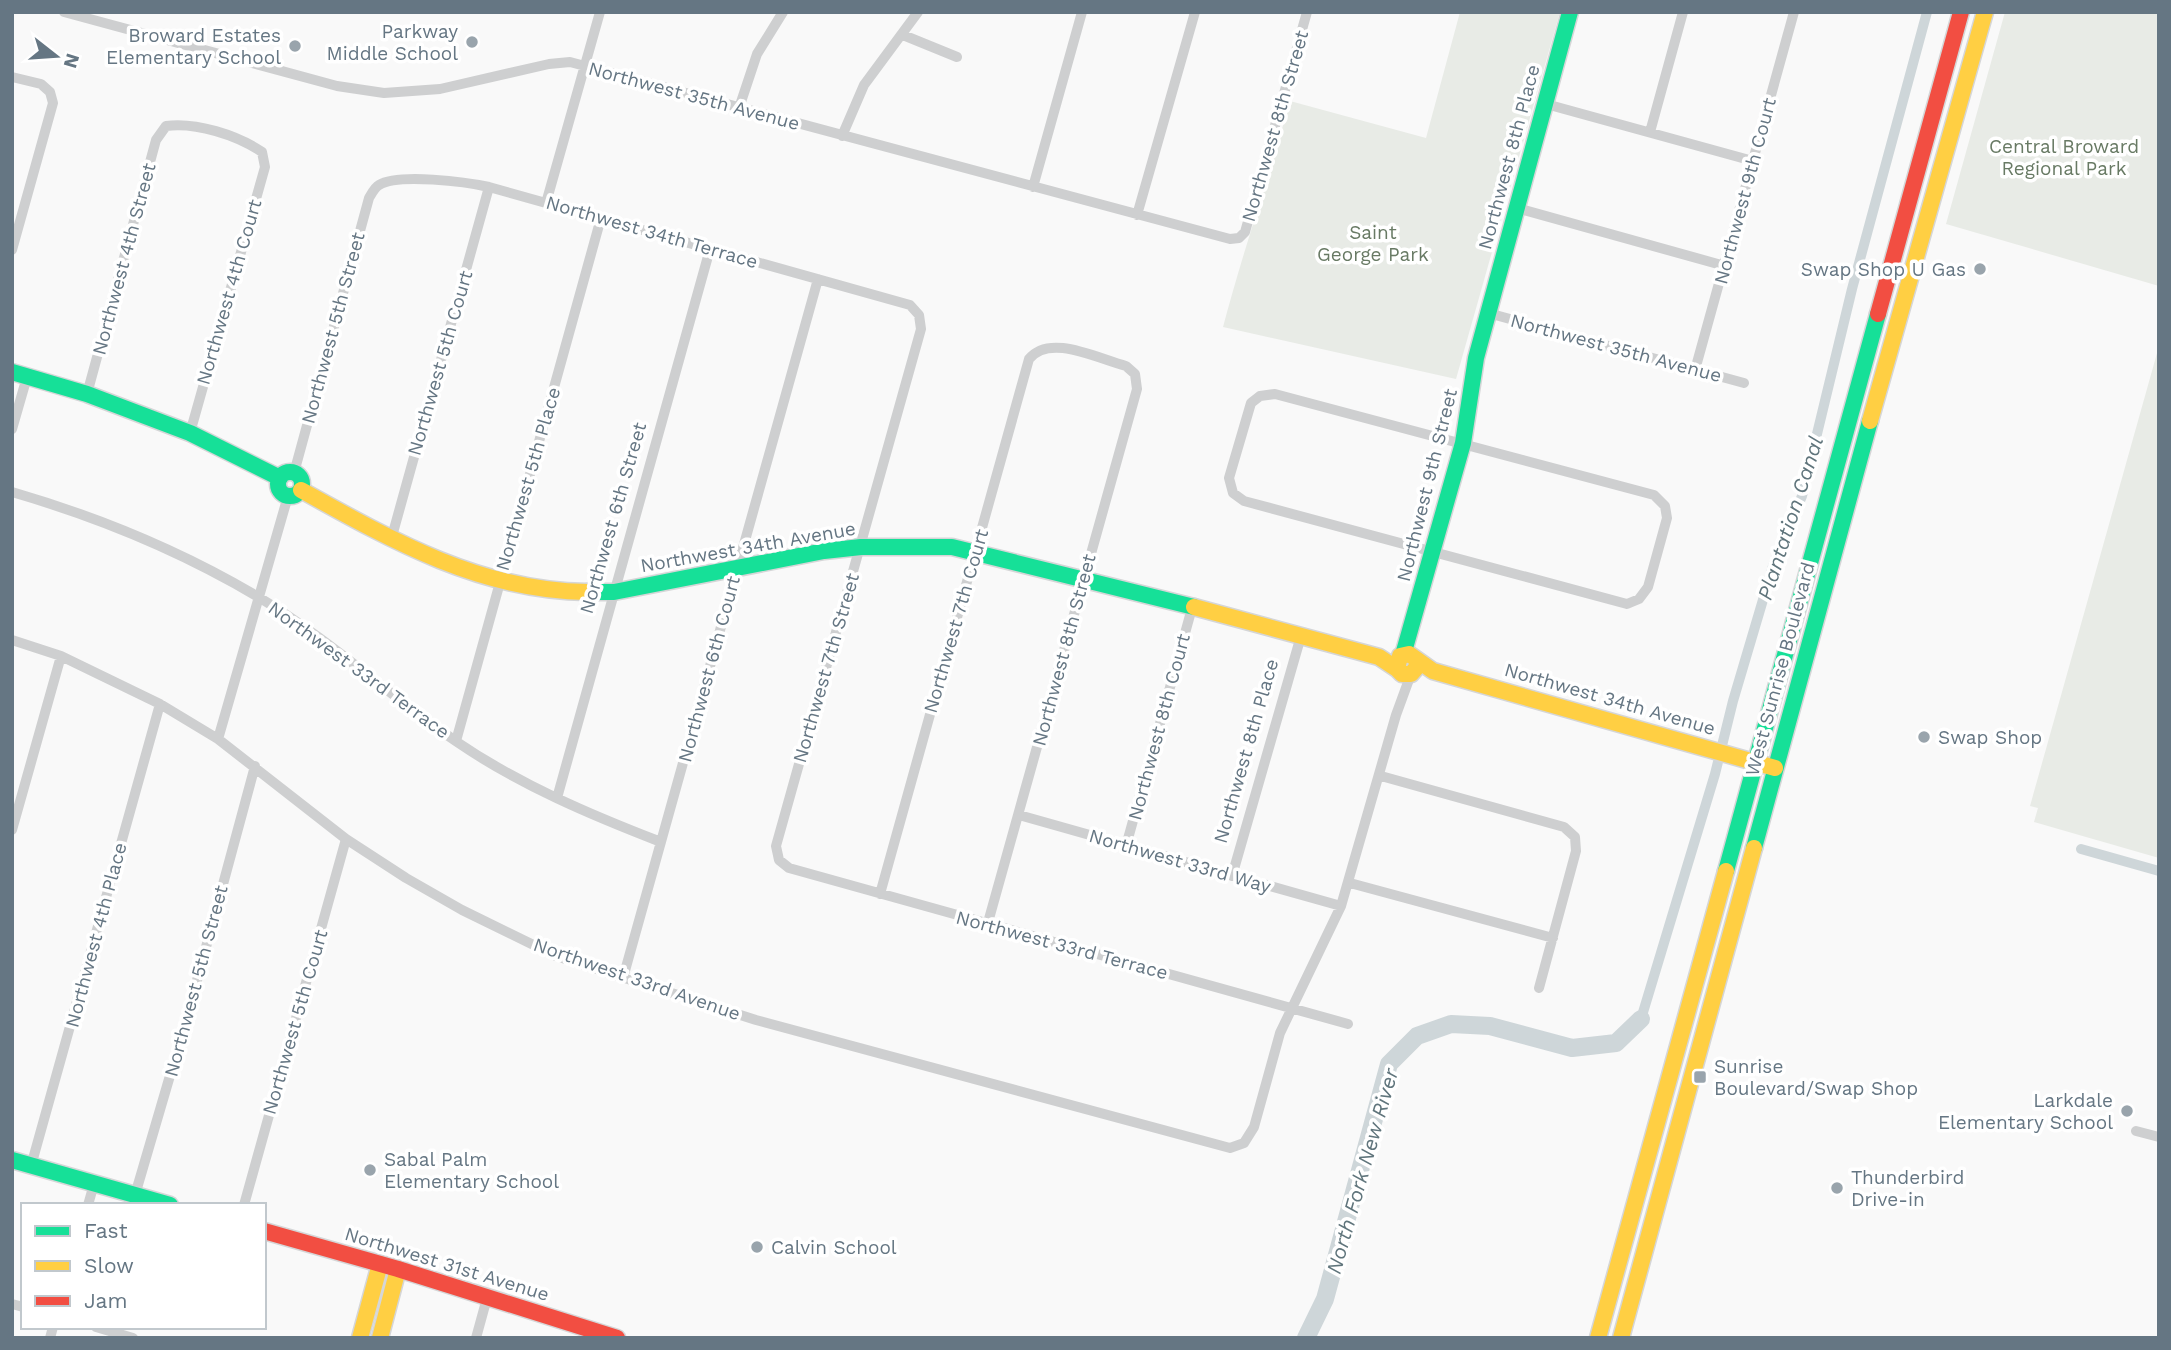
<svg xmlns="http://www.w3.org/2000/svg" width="2171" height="1350" viewBox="0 0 2171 1350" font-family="'Work Sans',sans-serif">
	<rect width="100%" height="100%" fill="#f9f9f9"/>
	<path fill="#e8ebe6" d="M1460,12H1560L1456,379L1223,327C1243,251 1269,177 1290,101L1426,138Z
		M2005,12H2159V286L1946,224Z
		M2159,346V858L2034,822L2038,808L2030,806Z"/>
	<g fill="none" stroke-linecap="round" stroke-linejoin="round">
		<path stroke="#ced6d9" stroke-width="10" d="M2081,849L2159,871
			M1641,1019L1715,774L1733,701L1773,566L1802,496L1852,289L1927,12"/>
		<path stroke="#ced6d9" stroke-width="18" d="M1306,1338L1325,1299L1389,1064L1417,1036L1451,1024L1490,1026L1572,1048L1616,1043L1641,1019"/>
		<defs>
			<path id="fast" d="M12,372L87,394L190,433L280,478
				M278 484a12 12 0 1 1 24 0a12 12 0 1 1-24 0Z
				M587,592H614L824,551L861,547H952L1194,607
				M1403,655L1463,443L1476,358L1570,12
				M1754,848L1870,421
				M1726,871L1878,314
				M12,1160L170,1205"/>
			<path id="slow" d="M1870,421L1985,12
				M301,490C391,540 481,591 587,592
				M1194,607L1379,657L1397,669
				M1417,660V667L1411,674H1402L1397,669L1400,656L1409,654L1433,671L1775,768
				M360,1338L380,1264
				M380,1338L398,1269
				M1598,1338L1726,871
				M1621,1338L1754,848"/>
			<path id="jam" d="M1878,314L1961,12
				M264,1231L398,1269L617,1338"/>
		</defs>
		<use href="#fast" stroke="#d5d6d7" stroke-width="19"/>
		<use href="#slow" stroke="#d5d6d7" stroke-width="19"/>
		<use href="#jam" stroke="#d5d6d7" stroke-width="19"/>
		<path stroke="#cecfd0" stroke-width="10" d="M64,12L337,86L384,93L440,89L549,64L570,62L1230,239L1239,238L1245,232L1307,12
			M903,35L957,57
			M12,77L41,84L50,92L53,103L12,250
			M1546,104L1753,161
			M739,108L757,54L783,12
			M1650,132L1683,12
			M842,136L864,85L918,12
			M1033,187L1082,12
			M546,203L600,12
			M1517,208L1725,266
			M1137,215L1195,12
			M1488,313L1744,383
			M1695,370L1794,12
			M87,394L156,140L166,126C196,122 237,135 262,152L265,167L190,433
			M1275,394L1654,495L1665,506L1667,518L1648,587L1639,599L1627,604L1244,501L1233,493L1229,478L1251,403L1260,396Z
			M12,429L27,377
			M294,473L369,198C372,193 375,187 379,185C398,173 467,182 489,187L910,305L919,315L921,329L776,846L779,860L789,868L1348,1024
			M12,492C98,517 183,552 260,598C330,640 390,696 457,742C520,785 591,815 661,842
			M391,540L489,187
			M12,640L61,656L160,704L218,739L346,839L406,878L462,910L556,956L756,1020L1230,1148L1244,1143L1254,1127L1280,1033L1341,906L1396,715L1411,674
			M218,739L288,496
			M456,741L601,218
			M1381,776L1564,827L1575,837L1576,851L1539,988
			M557,798L710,249
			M1019,815L1341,906
			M12,830L61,656
			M1126,846L1192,608
			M1232,876L1301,636
			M1350,883L1553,938
			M880,894L1029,359C1050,333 1098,359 1126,366L1135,374L1137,389L987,926
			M623,978L818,279
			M2136,1131L2159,1137
			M31,1166L160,704
			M135,1195L186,1021L255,766
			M88,1205L94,1184
			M244,1205L346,839
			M12,1304L23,1307
			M96,1327L133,1338
			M50,1338L53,1327
			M476,1338L487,1298"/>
		<use href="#fast" stroke="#16e098" stroke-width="16"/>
		<use href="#slow" stroke="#ffcf43" stroke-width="16"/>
		<use href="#jam" stroke="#f24e42" stroke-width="16"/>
	</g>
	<g fill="#99a4ac" stroke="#fff" stroke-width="2.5">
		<circle cx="472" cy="42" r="7"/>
		<circle cx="295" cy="46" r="7"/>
		<circle cx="1980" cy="269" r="7"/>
		<circle cx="1924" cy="737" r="7"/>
		<rect x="1693" y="1070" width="14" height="14" rx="3.5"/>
		<circle cx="2127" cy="1111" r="7"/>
		<circle cx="370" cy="1170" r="7"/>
		<circle cx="1837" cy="1188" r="7"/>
		<circle cx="757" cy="1247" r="7"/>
	</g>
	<g text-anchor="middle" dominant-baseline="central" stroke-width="7" stroke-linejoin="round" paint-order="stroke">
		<g font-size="19" fill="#657683" stroke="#fff" text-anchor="start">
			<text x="458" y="31" text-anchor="end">Parkway<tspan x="458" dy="22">Middle School</tspan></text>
			<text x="281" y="35" text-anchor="end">Broward Estates<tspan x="281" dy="22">Elementary School</tspan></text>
			<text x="1966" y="269" text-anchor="end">Swap Shop U Gas</text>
			<text x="1938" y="737">Swap Shop</text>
			<text x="1714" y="1066">Sunrise<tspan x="1714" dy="22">Boulevard/Swap Shop</tspan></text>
			<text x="2113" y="1100" text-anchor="end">Larkdale<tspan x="2113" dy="22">Elementary School</tspan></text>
			<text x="384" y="1159">Sabal Palm<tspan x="384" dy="22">Elementary School</tspan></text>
			<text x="1851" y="1177">Thunderbird<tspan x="1851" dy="22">Drive-in</tspan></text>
			<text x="771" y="1247">Calvin School</text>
		</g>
		<g font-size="19" fill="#657683" stroke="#fff">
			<text transform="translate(694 96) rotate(15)">Northwest 35th Avenue</text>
			<text transform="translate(1275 126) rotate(-74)">Northwest 8th Street</text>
			<text transform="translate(1509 157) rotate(-75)">Northwest 8th Place</text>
			<text transform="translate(1745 191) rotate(-75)">Northwest 9th Court</text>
			<text transform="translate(652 232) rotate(16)">Northwest 34th Terrace</text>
			<text transform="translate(124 259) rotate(-75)">Northwest 4th Street</text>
			<text transform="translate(229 292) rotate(-74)">Northwest 4th Court</text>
			<text transform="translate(333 328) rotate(-75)">Northwest 5th Street</text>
			<text transform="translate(1616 348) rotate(15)">Northwest 35th Avenue</text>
			<text transform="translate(440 363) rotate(-74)">Northwest 5th Court</text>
			<text transform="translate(528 479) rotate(-74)">Northwest 5th Place</text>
			<text transform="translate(1427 485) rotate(-76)">Northwest 9th Street</text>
			<text transform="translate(613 518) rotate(-74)">Northwest 6th Street</text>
			<text transform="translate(748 547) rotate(-10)">Northwest 34th Avenue</text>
			<text transform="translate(956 621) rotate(-74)">Northwest 7th Court</text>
			<text transform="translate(1064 650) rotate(-75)">Northwest 8th Street</text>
			<text transform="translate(826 668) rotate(-74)">Northwest 7th Street</text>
			<text transform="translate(709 669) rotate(-75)">Northwest 6th Court</text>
			<text transform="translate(1780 669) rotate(-75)">West Sunrise Boulevard</text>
			<text transform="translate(359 670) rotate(36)">Northwest 33rd Terrace</text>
			<text transform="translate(1610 699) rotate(16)">Northwest 34th Avenue</text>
			<text transform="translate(1159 727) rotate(-75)">Northwest 8th Court</text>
			<text transform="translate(1246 751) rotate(-74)">Northwest 8th Place</text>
			<text transform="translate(1180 861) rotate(16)">Northwest 33rd Way</text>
			<text transform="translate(96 935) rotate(-75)">Northwest 4th Place</text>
			<text transform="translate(1062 945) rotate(15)">Northwest 33rd Terrace</text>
			<text transform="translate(637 979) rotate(19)">Northwest 33rd Avenue</text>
			<text transform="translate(196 981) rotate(-75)">Northwest 5th Street</text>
			<text transform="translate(295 1022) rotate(-74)">Northwest 5th Court</text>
			<text transform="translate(447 1264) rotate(17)">Northwest 31st Avenue</text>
		</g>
		<g font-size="19" fill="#687a64" stroke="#fff">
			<text x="2064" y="146">Central Broward<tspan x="2064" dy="22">Regional Park</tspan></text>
			<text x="1373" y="232">Saint<tspan x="1373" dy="22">George Park</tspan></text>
		</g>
		<g font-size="21" font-style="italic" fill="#60757c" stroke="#fff">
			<text transform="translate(1790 518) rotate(-72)">Plantation Canal</text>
			<text transform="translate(1362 1171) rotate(-74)">North Fork New River</text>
		</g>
	</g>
	<rect width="2171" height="1350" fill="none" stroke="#657683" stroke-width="28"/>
	<rect x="21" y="1203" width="245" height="126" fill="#ffffff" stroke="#c1c8cd" stroke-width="2"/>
	<rect x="35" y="1226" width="35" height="10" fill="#16e098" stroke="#c1c8cd" stroke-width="2"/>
	<text x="84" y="1238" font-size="21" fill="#657683">Fast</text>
	<rect x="35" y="1261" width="35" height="10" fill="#ffcf43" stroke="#c1c8cd" stroke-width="2"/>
	<text x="84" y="1273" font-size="21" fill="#657683">Slow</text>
	<rect x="35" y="1296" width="35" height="10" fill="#f24e42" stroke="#c1c8cd" stroke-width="2"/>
	<text x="84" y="1308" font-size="21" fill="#657683">Jam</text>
	<g transform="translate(56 56) rotate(107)" stroke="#ffffff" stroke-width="5" paint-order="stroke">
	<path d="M0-5L12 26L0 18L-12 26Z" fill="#657683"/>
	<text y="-10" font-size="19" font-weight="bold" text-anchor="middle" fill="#657683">N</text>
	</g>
</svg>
